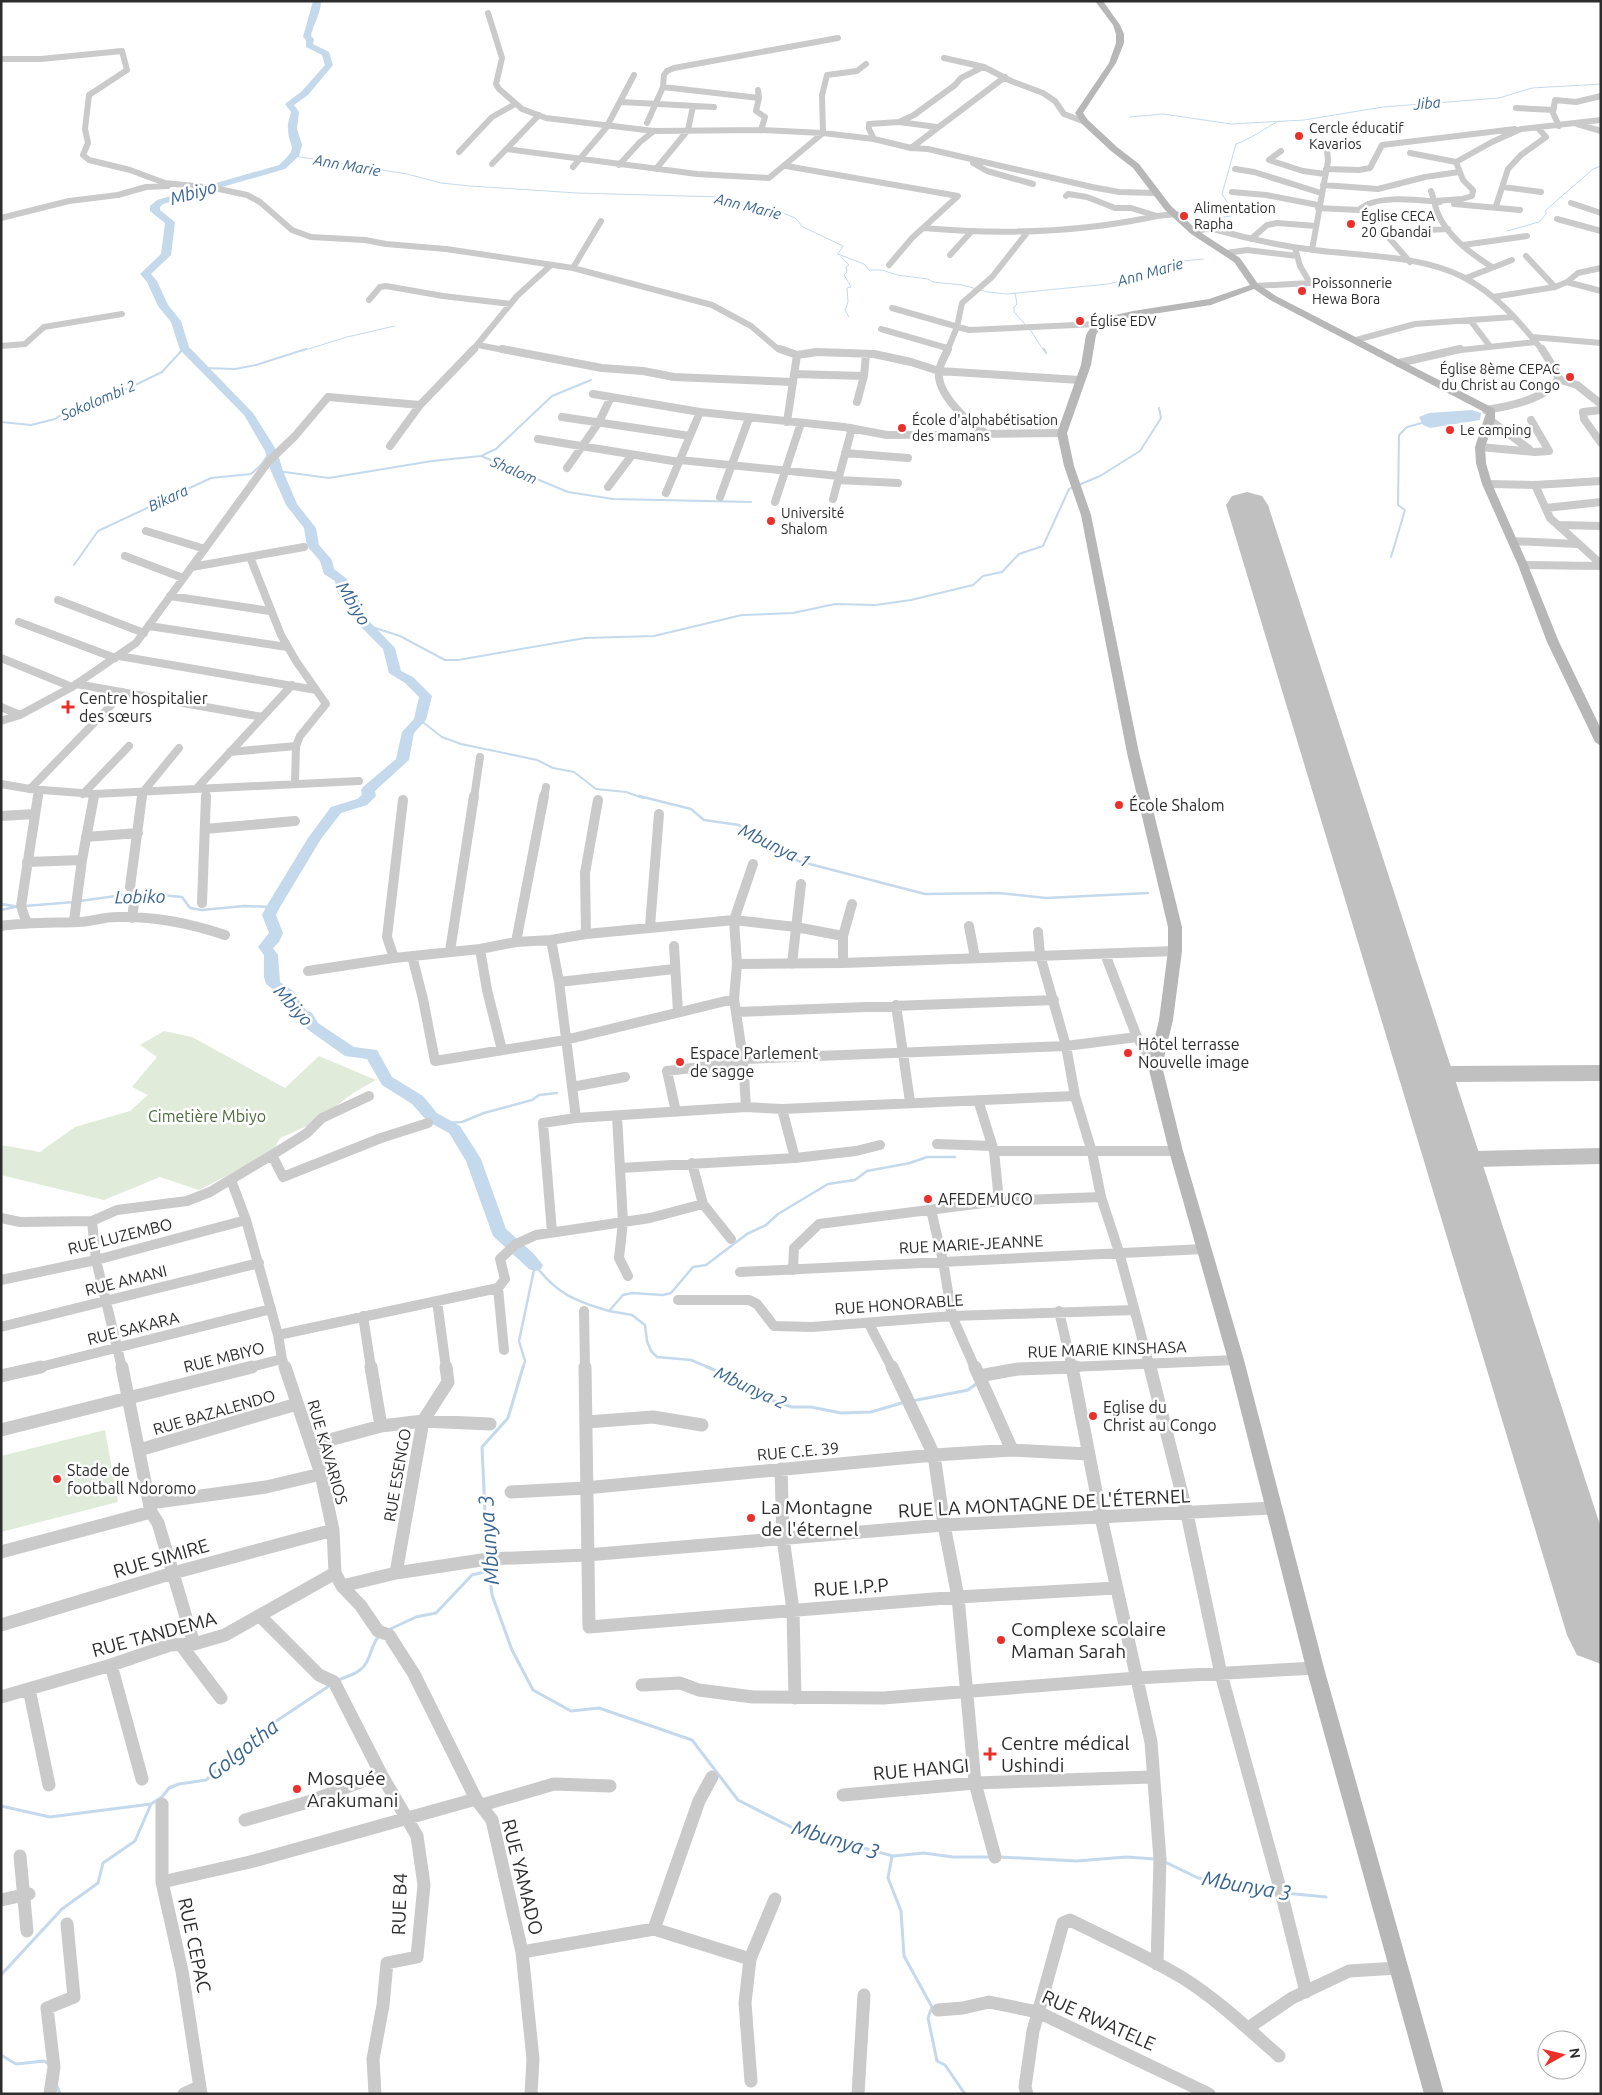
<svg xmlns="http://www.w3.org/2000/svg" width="1602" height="2095" viewBox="0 0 1602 2095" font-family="Ubuntu,sans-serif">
	<rect width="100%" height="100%" fill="#fff"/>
	<path fill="#e1ebda" d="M164,1031L192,1037L285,1088L319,1056L376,1080L353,1093L314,1123L280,1138L272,1153L199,1190L160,1177L104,1200L1,1175V1145L40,1152L75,1127L130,1111L148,1095L132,1087L157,1057L140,1045Z
		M105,1430L118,1502L1,1532V1456Z"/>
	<path fill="#c5d9ec" d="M1472,410L1481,413L1480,420L1430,428L1423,425L1419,417L1429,413Z"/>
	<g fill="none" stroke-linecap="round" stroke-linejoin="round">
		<path stroke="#c5d9ec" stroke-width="1" d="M1130,117L1163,114L1231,124L1304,120L1383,107L1499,98L1532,88L1601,84
			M294,156L407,174L441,183L470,186L577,193L722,197L730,203L781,212L795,218L803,227L843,246L838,254
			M1217,218L1231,216L1234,213L1222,194L1236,144C1253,138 1263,129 1279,121
			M1507,231L1539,222L1546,214V210L1593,169L1601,166
			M838,254L864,264L869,270H882L897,275L928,279L933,282L962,285L988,292L1007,294L1108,284L1139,277L1183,261L1203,259
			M841,257L849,265L846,267L847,272L844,275L851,287L847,288L848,302L845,310L849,317
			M1015,293L1017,304L1014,307V312L1031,331L1044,351
			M181,351L184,348
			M302,351L347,337L395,326"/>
		<path stroke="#c5d9ec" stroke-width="2" d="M1044,349L1046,353
			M203,368L235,369L256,365L306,349
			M1,422L31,425L55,419L67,411L125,390L162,372L183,349
			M481,456L568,492L613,499L751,502
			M277,471L329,478L432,461L481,456L496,449L552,396L591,380
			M1391,557L1405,510L1398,505L1399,435L1407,427L1422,423
			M74,565L98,531L211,478L251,474L260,466L271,451
			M369,626L400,636L445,660H458L585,638L654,636L742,615L793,613L835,604L876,605L911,600L973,585L983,576L1002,572L1019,554L1043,546L1069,489L1100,476L1140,451L1161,418L1159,408
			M420,720L442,737L461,744L537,760L553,768L574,772L596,789L626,792L643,798"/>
		<path stroke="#c5d9ec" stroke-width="2.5" d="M639,796L691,809L704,820L739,825L746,831L782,847L798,861L925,894L999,893L1046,898L1148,893
			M80,901L137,893L182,897L190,908L202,910L244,906L273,907
			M1,904L20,907
			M25,906L74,902
			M1,910L15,907
			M448,1123L462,1122L484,1113L532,1100L539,1095L557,1093
			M535,1265C557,1294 575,1301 609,1311L623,1295L632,1293L663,1295L671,1293L693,1267L706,1265L747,1234L766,1225L778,1214L828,1184L855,1180L867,1171L910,1163L927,1157H955
			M609,1311L632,1315L645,1325L647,1341L651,1351L657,1357L691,1360L710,1368
			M523,1368L525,1361L519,1341L535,1265"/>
		<path stroke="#c5d9ec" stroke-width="3" d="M707,1367L747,1383L768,1399L792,1407H811L841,1413L871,1412L905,1402
			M912,1401L968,1390L976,1384
			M487,1554L482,1447L508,1418L523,1367
			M488,1565L492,1595L512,1650L533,1690L571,1711L599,1708L692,1740L738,1800L797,1830L893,1856L924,1853L953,1857H991
			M388,1630L416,1617L436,1613L472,1575L488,1571
			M338,1680C345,1677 354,1675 360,1670C371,1662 370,1646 379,1636
			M1,1806L50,1817L151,1804
			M892,1856L888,1878L901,1911L904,1956L932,2007L928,2018L937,2061L945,2065L965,2094
			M999,1857L1077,1861L1126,1857L1155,1859
			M1165,1862L1198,1878L1237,1883L1261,1890L1277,1892
			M1285,1893L1326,1897
			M1,1975L62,1909L98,1883L103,1863L135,1841L151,1804L162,1797L169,1788L179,1784L206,1780L249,1739L329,1686
			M1,2055L16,2064L44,2061L49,2064
			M57,2086L60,2094"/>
		<path fill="#c5d9ec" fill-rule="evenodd" d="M313,1H321C321,14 313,24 311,36L314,39L313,44L329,52L333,65L308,95L294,105L299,112L297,129L302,145L299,156L285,169L163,204L160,207V210L175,222L171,255L151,274L157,281L168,305L181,321L189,347L253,413L277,451L283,471L297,504L316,528L319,545L332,560L334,569L347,579L350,592L360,601L366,618L395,648L401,671L413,677L432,696L426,720L414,733L409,760L375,791L376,796L367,805L341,813L321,839L280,907L276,915L283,933L279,942L273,948L278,955L280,982L293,991L306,1010L312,1013L318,1023L354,1047L377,1050L392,1077L423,1096L437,1113L460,1126L481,1159L506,1229L534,1254L543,1265L541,1269L535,1271L529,1269L493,1236L466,1161L449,1133L427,1121L412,1104L382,1085L367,1059L345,1056L307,1029L301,1019L296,1016L283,997L266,984L264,977V955L258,947L269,933L262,915L266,907L308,838L331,807L357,799L362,795L361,790L363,787L396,759L402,732L414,719L419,697L405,683L389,673L383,649L356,622L349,603L338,594L335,581L324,574L320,561L307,546L304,528L286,505L271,471L265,451L244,415L180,350L171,322L158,306L147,282L140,274L161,254L165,223L150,211V206L157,200L279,165C300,145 289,150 288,129C287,124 290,117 291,112L285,104L302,91L325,65L322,55L306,47V40L303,37Z"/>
		<path fill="#c0c0c0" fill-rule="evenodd" d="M1423,1056L1449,1066L1601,1065V1081L1449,1082L1424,1075L1415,1069L1412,1064L1415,1059Z
			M1601,1148V1164L1477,1167C1464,1172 1467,1182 1449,1177L1445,1171L1456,1157L1476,1151Z"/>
		<path fill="#c0c0c0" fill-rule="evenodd" d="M1247,492L1262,496L1268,505L1601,1528V1664L1577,1655L1567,1635L1226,505L1232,496Z"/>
		<path stroke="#cacaca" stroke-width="6" d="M488,13L502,58L496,84L499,89L522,109L546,118L654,131L761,130L823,133L874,139L911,148L928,149L1092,187L1119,192L1155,193
			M944,58L984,67L1011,81L1043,93L1055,101L1064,114L1085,122
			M1,59H41L122,51L127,70L89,95L85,129L88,143L83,155L89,160L130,170L165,183L214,188L247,195L260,202L292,230L311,237L365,240L386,244L446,249L573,268L712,305L751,326L778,349L784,351
			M663,87L759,98
			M758,90L759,98L756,111L765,117L761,130
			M621,102L714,107
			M1516,108L1553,110
			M899,122L914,115L955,85L961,78L983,67
			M647,123L663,87L664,75L667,71L674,68L838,38
			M1577,124L1601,131
			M1559,126L1553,113L1555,100L1576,102L1601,96
			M874,139L869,129V124L899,122L937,127
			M911,148L1005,77
			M506,149L697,174L769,178L823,133L822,95L827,75L857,71L866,64
			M1281,151L1269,160L1303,171L1325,174
			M459,152L492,117L515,104
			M1410,153L1456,162
			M973,163L987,171L1033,184
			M492,164L539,115
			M619,165L640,142L654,131
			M786,166L958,196L912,238L889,265
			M573,167L606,128L634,75
			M656,169L688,130L693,106
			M1235,169L1254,172L1321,193
			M1326,169L1359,170L1370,168L1382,145L1515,129
			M1323,185L1378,189L1425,177L1459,172
			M1503,187L1541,192
			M1431,191C1434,199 1435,207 1438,214C1448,237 1471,254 1492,267
			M1232,192L1266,195L1318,205
			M1066,196L1068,194L1087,197L1115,208H1131L1157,216L1176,214
			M1435,201L1462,199L1472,196L1473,190L1463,180L1456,162L1492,142L1521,129L1601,120
			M1571,203L1601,213
			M1454,204L1520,210
			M1496,206L1508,169L1521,155L1546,137L1538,128
			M1318,208L1359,210C1375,194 1418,200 1440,202
			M1,218L69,201L118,195L146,187L168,186
			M1557,219L1601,231
			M923,228C1002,235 1079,233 1157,216
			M1194,232L1205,229L1217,230C1249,239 1281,246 1314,250C1360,256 1420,255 1463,277C1495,293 1521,323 1543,351
			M1384,232L1448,229
			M1384,232L1410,262
			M1251,239L1267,225L1277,223L1316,226
			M1463,245L1527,236
			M1312,250L1328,161L1327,149
			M1227,253L1247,250L1297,256
			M950,255L971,232
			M1526,256L1555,287
			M573,268L601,221
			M1466,278L1512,260
			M1567,282L1601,291
			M1255,286L1310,283L1300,266L1295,248
			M1493,297L1555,287L1567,282L1578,273L1601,268
			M369,300L380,287L386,286L443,296L511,304
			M892,308L969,330L1097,324
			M1470,320L1489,345
			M881,329L947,348
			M1532,337L1601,343
			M1356,340L1415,324L1513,317
			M478,345L509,351
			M1,346L25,344L44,327L122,314
			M472,351L517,296L551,265
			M947,351L957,327L962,303L992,277L1026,234
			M1452,351L1536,342"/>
		<path stroke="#cacaca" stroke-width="8" d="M502,349L602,368L643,371L674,377L793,382
			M780,349L797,355L817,352L874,354L911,362L939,371L1080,380
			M948,349C945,356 940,364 939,371C936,393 967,422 984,432
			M1399,363L1460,349
			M794,374L864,376
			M1558,379L1577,385L1601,404
			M593,394L700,412L844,427L887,435L1062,433
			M857,402L864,376L866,354
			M1486,410C1510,406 1543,400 1558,380L1557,373L1542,349
			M1601,410L1583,412L1584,419L1601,443
			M562,417L690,436
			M1490,420L1529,449
			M787,422L797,355
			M538,439L679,462
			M390,446L420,405
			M1480,447L1535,452L1549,451L1531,420
			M845,453L908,458
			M680,460L839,476
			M567,468L599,422L611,397
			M838,480L898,483
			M1487,484L1535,485L1601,481
			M1535,485L1550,518L1601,564
			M608,487L632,455
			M666,493L700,412
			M720,497L749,418
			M833,499L852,428
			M775,502L801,423
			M1546,508L1601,502
			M1558,525L1601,526
			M146,531L205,549
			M1512,541L1578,544
			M125,556L183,578
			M250,557L281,635L296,661L326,704L300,736L296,746L295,783
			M1523,565L1601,566
			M192,567L304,547
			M170,596L270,611
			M58,600L144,633
			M19,622L115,658
			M149,626L287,647
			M119,656L316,690
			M1,658L72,687
			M76,684L262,717
			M1,707L20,715
			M1,721L20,715L72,687L136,643L269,461L295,436L328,397L420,405L474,349
			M230,752L296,746
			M1,784L30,789L94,794L359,781
			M197,788L292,685
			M30,789L122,694
			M83,794L129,746
			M38,798L39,790
			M93,798L94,794
			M142,798L143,792L179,748
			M206,798V790
			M474,798L480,757
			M544,798L546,787"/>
		<path stroke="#cacaca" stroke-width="10" d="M1,816L35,814
			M205,829L295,821
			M86,837L138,833
			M27,862L82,860
			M130,887L142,796
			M202,903L206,796
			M132,918L135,896
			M26,921L21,906L38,796
			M74,921L82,860L94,796
			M1,926C27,922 52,923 78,922C90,922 103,917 116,917C153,916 190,923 225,935
			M650,926L659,814
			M969,926L975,958
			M1038,932L1040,955L1066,1046L1075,1096L1092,1152L1101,1197L1119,1252L1150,1368
			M586,934L585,873L598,800
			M551,940L559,982L576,1118
			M516,942L544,796
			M674,946L678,1012
			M480,949L487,990L502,1050
			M450,951L474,796
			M1105,954L1137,1037L1155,1066
			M412,956L423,999L435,1061L565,1040L734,999
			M394,958L387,937L403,800
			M843,963V936L852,904
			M737,964L843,963L1175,951
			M792,964L801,884
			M308,971L394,958L480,949L516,942L551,940L586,934L734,920L796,927L843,936
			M559,982L674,969
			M896,1005L910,1102
			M736,1012L1054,1000
			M743,1059L1066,1046L1137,1037
			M572,1087L625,1077
			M978,1100L994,1151L999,1201
			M746,1107L743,1059L734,999L737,964L734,920L753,864
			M782,1109L795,1158
			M676,1112L667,1071L742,1062
			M617,1116L623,1222L619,1258L628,1276
			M937,1144L992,1146
			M994,1151H1176
			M272,1155L283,1177L381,1138L428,1123
			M692,1163L703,1204L731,1239
			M620,1168L795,1158L856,1151L880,1145
			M231,1180L246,1220L278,1335
			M931,1210L943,1261L952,1316L975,1368
			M1,1218L20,1222L92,1221L117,1210L187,1201L210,1192L272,1155L307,1133L322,1118L369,1096
			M92,1221L96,1260L122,1368
			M552,1232L543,1123L576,1118L746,1107L782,1109L1075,1096
			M793,1270L794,1248L819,1224L999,1201L1101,1197
			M740,1272L1204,1249
			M1,1280L96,1260L246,1220
			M498,1288L504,1350
			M678,1300H749L757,1304L774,1326L812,1327L952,1316L1134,1310
			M437,1301L446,1368
			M584,1311L585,1368
			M1059,1311L1072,1368
			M363,1316L371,1368
			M869,1324L892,1368
			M1,1327L259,1263
			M282,1359L285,1368
			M36,1368L271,1309
			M247,1368L282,1359L278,1335L498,1288L505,1279L500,1259L516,1244L536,1235L650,1218L703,1204
			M1046,1368L1236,1360"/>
		<path stroke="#cacaca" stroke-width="13" d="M122,1367L151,1512L158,1523L194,1644
			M285,1367L321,1474L333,1530L335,1573L342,1586L361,1606L378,1631L389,1635L414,1674L476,1799L492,1820L522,1952L533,2059L531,2094
			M371,1367L381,1426
			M585,1367L589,1627L958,1597L1116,1588
			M892,1367L934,1455L944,1525L958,1597L975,1783L995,1857
			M975,1367L1012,1450
			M1072,1367L1101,1517L1151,1742L1160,1859L1157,1964
			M1150,1367L1187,1514L1221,1674L1281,1892L1306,1992
			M1,1376L41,1367
			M979,1376L1018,1369L1076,1367
			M587,1422L653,1417L702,1425
			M1,1430L252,1367
			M311,1445L381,1426L423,1421L490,1424
			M139,1450L297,1404
			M781,1469L783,1538L793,1610L795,1698
			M511,1492L585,1488L934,1455L1012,1450L1088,1454
			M150,1503L266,1487L321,1474
			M1,1552L151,1512
			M396,1573L423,1421L448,1382L446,1367
			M342,1586L396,1573L488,1559L587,1555L944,1525L1273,1508
			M260,1616L319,1675L334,1682L381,1774L417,1836L424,1885L417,1957L387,1963L383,2005L373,2059L375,2094
			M1,1625L173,1573L333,1530
			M181,1645L221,1698
			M111,1665L142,1779
			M642,1685L680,1683L699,1690L753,1697L883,1698L1137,1678L1315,1668
			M29,1689L49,1785
			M1,1697L111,1665L170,1645L194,1644L225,1635L335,1573
			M843,1795L975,1783L1152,1777
			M162,1804V1882L182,1971L201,2094
			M482,1805L554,1784L610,1786
			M245,1820L308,1802L381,1774
			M20,1856L27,1931
			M162,1882L250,1862L476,1799
			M1,1900L29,1894
			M654,1929L699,1801L712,1777
			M522,1952L654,1929L750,1959
			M938,2010L963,2008L989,2002L1038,2012L1209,2094
			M1248,2028L1292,1998L1349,1971L1398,1968
			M751,2081L745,2003L750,1959L775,1899
			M50,2094L54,2067L47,2008L74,1997L67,1924
			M184,2094L199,2087
			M858,2094L864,1995
			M1027,2094L1025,2087L1033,2031L1063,1923L1070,1920C1108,1939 1147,1956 1183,1978C1218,2000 1248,2029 1279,2056"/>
		<path fill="#b7b7b7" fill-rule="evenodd" d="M1095,1H1103L1120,25L1124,34V43L1116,63L1083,113L1088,120L1117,147L1139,164L1171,206L1197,230L1240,258L1258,284L1276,296L1495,409V420L1485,447L1486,463L1492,484L1528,565L1559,642L1601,729V746L1595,742L1547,642L1518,565L1482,484L1476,463L1475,447L1486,413L1270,300L1254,289L1211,305L1133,317L1108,322L1101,326L1096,335L1091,365L1067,433L1074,466L1091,515L1139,753L1182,927V951L1173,1020L1162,1066L1183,1151L1244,1360L1324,1668L1444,2094H1424L1306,1668L1228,1360L1169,1151L1148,1066L1159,1020L1168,951V927L1127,753L1081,515L1064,466L1057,433L1081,365L1086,335L1094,322L1102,318L1133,311L1209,299L1250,285L1234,262L1191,234L1165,210L1133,168L1111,151L1082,124L1075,113L1109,63L1116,43V34L1113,25Z"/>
	</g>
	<g fill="#e9302a" stroke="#fff" stroke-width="2">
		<circle cx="1299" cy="136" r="5"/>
		<circle cx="1184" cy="216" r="5"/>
		<circle cx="1351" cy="224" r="5"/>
		<circle cx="1302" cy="291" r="5"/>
		<circle cx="1080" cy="321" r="5"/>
		<circle cx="1570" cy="377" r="5"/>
		<circle cx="902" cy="428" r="5"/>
		<circle cx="1450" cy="430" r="5"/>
		<circle cx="771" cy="521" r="5"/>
		<path d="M65.5 699.5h5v5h5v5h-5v5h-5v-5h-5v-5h5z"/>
		<circle cx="1119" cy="805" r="5"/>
		<circle cx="1128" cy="1053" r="5"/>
		<circle cx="680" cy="1062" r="5"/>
		<circle cx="928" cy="1199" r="5"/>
		<circle cx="1093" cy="1416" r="5"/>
		<circle cx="57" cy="1479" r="5"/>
		<circle cx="751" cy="1518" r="5"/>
		<circle cx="1001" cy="1640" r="5"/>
		<path d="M987.5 1746.5h5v5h5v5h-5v5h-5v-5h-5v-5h5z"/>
		<circle cx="297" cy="1789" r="5"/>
	</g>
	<g text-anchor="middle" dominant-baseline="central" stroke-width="5" stroke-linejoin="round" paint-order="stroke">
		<g font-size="14" fill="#2d2d2d" stroke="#fff" text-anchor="start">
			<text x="1309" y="128">Cercle éducatif<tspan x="1309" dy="16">Kavarios</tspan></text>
			<text x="1194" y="208">Alimentation<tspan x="1194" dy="16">Rapha</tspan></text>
			<text x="1361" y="216">Église CECA<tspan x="1361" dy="16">20 Gbandai</tspan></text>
			<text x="1312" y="283">Poissonnerie<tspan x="1312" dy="16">Hewa Bora</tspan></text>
			<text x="1090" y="321">Église EDV</text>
			<text x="1560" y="369" text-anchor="end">Église 8ème CEPAC<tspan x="1560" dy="16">du Christ au Congo</tspan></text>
			<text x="912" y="420">École d'alphabétisation<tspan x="912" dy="16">des mamans</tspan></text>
			<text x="1460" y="430">Le camping</text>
			<text x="781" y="513">Université<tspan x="781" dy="16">Shalom</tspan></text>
		</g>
		<g font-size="15" font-style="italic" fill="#396591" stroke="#fff">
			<text transform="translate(1427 103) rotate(-5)">Jiba</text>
			<text transform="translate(347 165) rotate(10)">Ann Marie</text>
			<text transform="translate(748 206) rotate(14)">Ann Marie</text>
			<text transform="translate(1150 272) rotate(-16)">Ann Marie</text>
			<text transform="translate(98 400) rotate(-23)">Sokolombi 2</text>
			<text transform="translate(514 470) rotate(23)">Shalom</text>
			<text transform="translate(168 498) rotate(-25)">Bikara</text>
		</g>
		<g font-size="16" fill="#2d2d2d" stroke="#fff" text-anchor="start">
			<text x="79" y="698">Centre hospitalier<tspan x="79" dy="18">des sœurs</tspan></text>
			<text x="1129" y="805">École Shalom</text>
			<text x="1138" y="1044">Hôtel terrasse<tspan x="1138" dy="18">Nouvelle image</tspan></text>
			<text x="690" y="1053">Espace Parlement<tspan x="690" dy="18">de sagge</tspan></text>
			<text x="938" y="1199">AFEDEMUCO</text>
			<text x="1103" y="1407">Eglise du<tspan x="1103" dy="18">Christ au Congo</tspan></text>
			<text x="67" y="1470">Stade de<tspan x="67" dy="18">football Ndoromo</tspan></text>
		</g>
		<g font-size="16" fill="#4b6a3a" stroke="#fff">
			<text x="207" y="1116">Cimetière Mbiyo</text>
		</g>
		<g font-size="16" fill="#2d2d2d" stroke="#fff">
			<text transform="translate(120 1236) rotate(-14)">RUE LUZEMBO</text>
			<text transform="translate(971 1244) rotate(-3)">RUE MARIE-JEANNE</text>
			<text transform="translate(126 1280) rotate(-14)">RUE AMANI</text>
			<text transform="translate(899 1304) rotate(-4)">RUE HONORABLE</text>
			<text transform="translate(133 1328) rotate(-14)">RUE SAKARA</text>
			<text transform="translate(1107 1349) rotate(-2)">RUE MARIE KINSHASA</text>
			<text transform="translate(224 1357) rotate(-14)">RUE MBIYO</text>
			<text transform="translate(214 1412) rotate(-16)">RUE BAZALENDO</text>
			<text transform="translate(798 1451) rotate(-5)">RUE C.E. 39</text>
			<text transform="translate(328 1452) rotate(74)">RUE KAVARIOS</text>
			<text transform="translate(397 1475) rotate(-80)">RUE ESENGO</text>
		</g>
		<g font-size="18" font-style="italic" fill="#396591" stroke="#fff">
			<text transform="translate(193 192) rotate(-16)">Mbiyo</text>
			<text transform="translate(354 603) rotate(58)">Mbiyo</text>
			<text transform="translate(775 845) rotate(26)">Mbunya 1</text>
			<text transform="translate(140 896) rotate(-1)">Lobiko</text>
			<text transform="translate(294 1005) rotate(48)">Mbiyo</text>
			<text transform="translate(751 1387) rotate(25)">Mbunya 2</text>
		</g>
		<g font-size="19" fill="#2d2d2d" stroke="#fff">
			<text transform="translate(1044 1503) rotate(-3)">RUE LA MONTAGNE DE L'ÉTERNEL</text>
			<text transform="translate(161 1558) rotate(-16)">RUE SIMIRE</text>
			<text transform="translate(851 1587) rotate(-4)">RUE I.P.P</text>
			<text transform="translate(154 1634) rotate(-15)">RUE TANDEMA</text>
			<text transform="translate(921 1769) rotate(-5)">RUE HANGI</text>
			<text transform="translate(523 1877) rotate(76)">RUE YAMADO</text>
			<text transform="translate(399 1904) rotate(-88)">RUE B4</text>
			<text transform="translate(195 1945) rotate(78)">RUE CEPAC</text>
			<text transform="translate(1099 2020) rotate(24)">RUE RWATELE</text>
		</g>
		<g font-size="19" fill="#2d2d2d" stroke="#fff" text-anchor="start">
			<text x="761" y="1507">La Montagne<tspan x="761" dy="22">de l'éternel</tspan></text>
			<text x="1011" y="1629">Complexe scolaire<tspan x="1011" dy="22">Maman Sarah</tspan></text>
			<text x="1001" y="1743">Centre médical<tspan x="1001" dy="22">Ushindi</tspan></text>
			<text x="307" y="1778">Mosquée<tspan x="307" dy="22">Arakumani</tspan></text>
		</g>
		<g font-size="21" font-style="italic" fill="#396591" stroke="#fff">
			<text transform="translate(488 1540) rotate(-94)">Mbunya 3</text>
			<text transform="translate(242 1749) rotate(-38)">Golgotha</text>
			<text transform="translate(836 1839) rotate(17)">Mbunya 3</text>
			<text transform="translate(1247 1885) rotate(10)">Mbunya 3</text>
		</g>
	</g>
	<rect width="1602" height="2095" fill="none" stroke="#2d2d2d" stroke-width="5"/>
	<g transform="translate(1562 2055) rotate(82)"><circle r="24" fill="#ffffff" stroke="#ababab"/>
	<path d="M0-4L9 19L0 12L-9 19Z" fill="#e9302a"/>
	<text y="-8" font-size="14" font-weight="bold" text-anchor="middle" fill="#2d2d2d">N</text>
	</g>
</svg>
